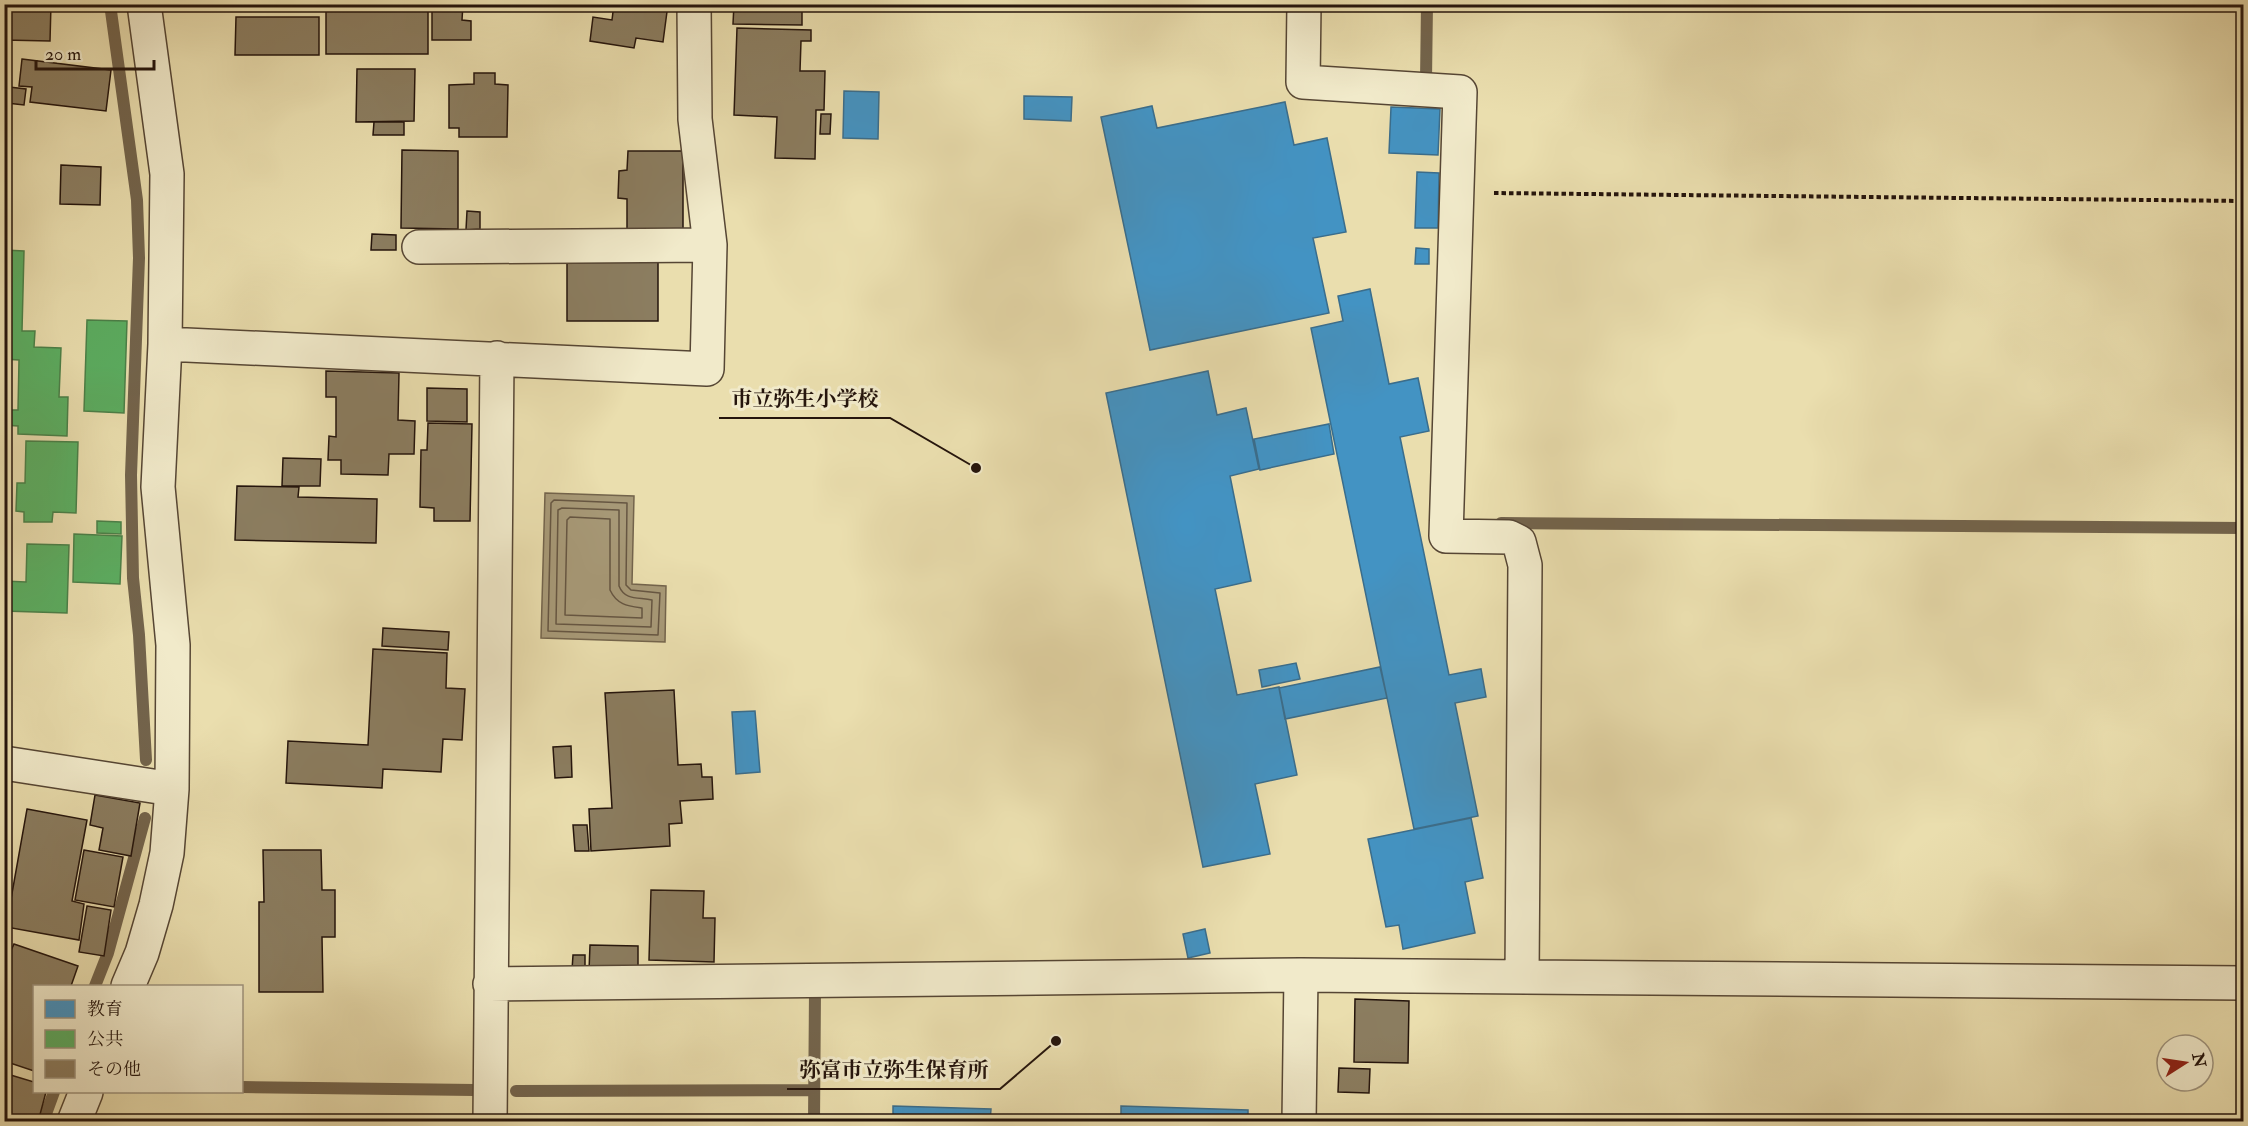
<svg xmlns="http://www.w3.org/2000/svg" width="2248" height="1126" viewBox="0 0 2248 1126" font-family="'IM FELL Double Pica','Noto Serif JP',serif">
	<rect width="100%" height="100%" fill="#eadeae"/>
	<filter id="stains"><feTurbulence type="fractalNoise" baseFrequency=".00333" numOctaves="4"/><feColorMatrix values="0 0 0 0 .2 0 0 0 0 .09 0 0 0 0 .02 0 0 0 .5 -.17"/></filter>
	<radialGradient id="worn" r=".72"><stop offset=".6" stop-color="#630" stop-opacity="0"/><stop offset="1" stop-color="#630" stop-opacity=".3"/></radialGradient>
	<path fill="#a79977" stroke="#73644c" stroke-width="1.5" d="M545,493L634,496L632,584L666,586L665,642L541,638Z"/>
	<path fill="#4393c3" stroke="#3a6d8c" stroke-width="1.5" d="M844,91L879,92L878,139L843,138Z
		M1024,96L1072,97L1071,121L1024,119Z
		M1285,102L1294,145L1327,138L1346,232L1313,238L1329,313L1150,350L1101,117L1152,106L1157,128Z
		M1391,107L1440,109L1438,155L1389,153Z
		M1417,172L1439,173L1438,228H1415Z
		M1416,248L1429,249V264H1415Z
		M1370,289L1389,384L1418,378L1429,431L1400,437L1449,675L1481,669L1486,697L1455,703L1478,816L1414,829L1311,328L1343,321L1338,296Z
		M1208,371L1217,415L1246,408L1259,469L1230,476L1251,581L1215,589L1237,695L1279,687L1297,775L1255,784L1270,854L1203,867L1106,393Z
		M1329,424L1334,454L1260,470L1254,439Z
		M1296,663L1300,679L1262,687L1259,670Z
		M1380,667L1387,698L1285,719L1279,688Z
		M755,711L760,772L736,774L732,712Z
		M1471,818L1483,878L1465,882L1475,933L1403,949L1399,925L1386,927L1368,839Z
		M1205,929L1210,953L1188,958L1183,934Z
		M893,1106L991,1109L990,1122H893Z
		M1121,1106L1248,1110V1122H1121Z"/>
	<path fill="#5aae61" stroke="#4a8048" stroke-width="1.5" d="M4,250L24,251L22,331H35L34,347L61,348L59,397H68L67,436L18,434V426L4,425V410H18L19,360L4,359Z
		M87,320L127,321L124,413L84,411Z
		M26,441L78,442L76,513L53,512L52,522H24V512L16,511L17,483H25Z
		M97,521L121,522V534L97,533Z
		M74,534L122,536L120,584L73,582Z
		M27,544L69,545L67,613L4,611V581L26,582Z"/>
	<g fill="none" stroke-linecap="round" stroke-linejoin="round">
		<path stroke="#665642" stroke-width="1.5" d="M554,500L627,503L626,585L631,590L660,593L658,635L548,631L551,503Z
			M562,508L619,510V586C625,601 639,597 652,600L651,627L556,624L558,510Z
			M570,517L610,519V590C617,605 628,606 642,608V618L565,615L567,520Z"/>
		<path stroke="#73644c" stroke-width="12" d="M110,4L137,200L139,258L131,475L133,578L139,635L146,760
			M1426,80L1427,4
			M1501,523L2244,528
			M95,986L108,953L145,818
			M242,1087L474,1090
			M516,1091L814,1090
			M43,1122L54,1092
			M814,1122L815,991"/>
	</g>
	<path fill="#8b7d60" stroke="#24140c" stroke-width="1.5" d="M4,4H51L50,41L4,40Z
		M326,4H428V54H326Z
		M432,4H463L462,20L471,21V40H432Z
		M614,4H668L663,42L636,38L634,48L590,41L593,17L612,20Z
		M734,4H802V25L733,24Z
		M236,17H319V55H235Z
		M737,28L811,30V41H801L800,71H825L824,110H816L815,159L775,158L777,117L734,115Z
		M22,59L111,70L106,111L30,102L32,87L19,86Z
		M357,69H415L414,121L356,122Z
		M474,73H495V84L508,85L507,137H459V128H449V85L474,84Z
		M9,87L26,89L24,105L7,103Z
		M821,114H831L830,134H820Z
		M374,122H404V135H373Z
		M402,150L458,151V229L401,228Z
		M628,151H683V233L627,234V199L618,198L619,171L627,170Z
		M61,165L101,167L100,205L60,204Z
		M467,211L480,212V229L466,230Z
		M372,234L396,235V250H371Z
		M567,259L658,260V321H567Z
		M326,371L399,373L398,420L415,421L414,454H389L388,475L341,474V460H328L329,436L336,437V397H326Z
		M427,388L467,389V422L427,421Z
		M428,423L472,424L470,521H434V508L420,507L421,450H427Z
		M283,458L321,459L320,486H282Z
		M237,486L299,487L298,497L377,499L376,543L235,540Z
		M383,628L449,632L448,650L382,646Z
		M373,649L447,653L446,688L465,689L462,740L443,739L441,772L383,769L382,788L286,783L288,741L368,745Z
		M674,690L678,765L701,764L702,777H712L713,799L680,801L682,823L669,824L670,846L591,851L589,809L612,808L605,693Z
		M571,746L572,777L555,778L553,747Z
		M95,795L140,803L131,856L99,850L103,828L90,825Z
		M27,809L87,820L72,901L84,904L79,940L6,927Z
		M573,825H587L589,851H575Z
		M84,850L123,857L114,907L75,900Z
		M263,850H321L322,890H335V937H322L323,992H259V902H264Z
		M651,890L704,891L703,918H715L714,962L649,960Z
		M87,906L111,910L104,956L79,952Z
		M14,944L78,966L71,986H34V1071L4,1061V966Z
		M590,945L638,946V972L589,971Z
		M573,955H585V970H572Z
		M1355,999L1409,1001L1408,1063L1354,1062Z
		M1339,1068L1370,1069L1369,1093L1338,1092Z
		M4,1073L34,1082V1092H46L38,1122H4Z"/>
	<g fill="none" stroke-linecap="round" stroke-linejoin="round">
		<defs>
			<path id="minor" d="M1304,4L1303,82L1460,92L1446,536L1509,537L1519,542L1525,565L1522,977
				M419,247L710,245
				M165,344L707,369L710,245L695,119L694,4
				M4,763L172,789
				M490,984L1301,975
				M128,986L142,953L156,905L167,853L172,789L173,645L158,487L165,344L167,174L144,4
				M74,1122L86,1092
				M490,1122L497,358
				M1299,1122L1301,975L2244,983"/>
		</defs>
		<use href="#minor" stroke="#564634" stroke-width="36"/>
		<path stroke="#24140c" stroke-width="4" stroke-dasharray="4.5 3" stroke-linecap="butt" d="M1494,193L2244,201"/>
		<use href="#minor" stroke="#f1eaca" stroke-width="33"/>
	</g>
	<path fill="none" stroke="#24140c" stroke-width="2" d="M976 468L890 418H719M1056 1041L1000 1089H787"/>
	<g fill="#24140c" stroke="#f1eaca" stroke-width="2">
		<circle cx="976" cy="468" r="6"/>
		<circle cx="1056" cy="1041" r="6"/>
	</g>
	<g font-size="21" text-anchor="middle" font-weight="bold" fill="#24140c" stroke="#f1eaca" stroke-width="6" stroke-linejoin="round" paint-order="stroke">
		<text x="805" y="406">市立弥生小学校</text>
		<text x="894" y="1077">弥富市立弥生保育所</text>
	</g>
	<rect width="2248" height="1126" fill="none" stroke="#eadeae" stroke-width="24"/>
	<rect x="6" y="6" width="2236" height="1114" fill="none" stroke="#24140c" stroke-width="3"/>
	<rect x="12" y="12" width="2224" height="1102" fill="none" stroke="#24140c" stroke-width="1.5"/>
	<rect x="33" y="985" width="210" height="108" fill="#f1eaca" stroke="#9f947e" stroke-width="1.5"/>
	<rect x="45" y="1000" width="30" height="18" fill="#4393c3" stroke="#9f947e" stroke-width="1.5"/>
	<text x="87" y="1015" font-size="18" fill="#24140c">教育</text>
	<rect x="45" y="1030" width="30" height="18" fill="#5aae61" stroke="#9f947e" stroke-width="1.5"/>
	<text x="87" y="1045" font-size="18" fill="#24140c">公共</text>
	<rect x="45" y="1060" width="30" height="18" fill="#8b7d60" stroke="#9f947e" stroke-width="1.5"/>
	<text x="87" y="1075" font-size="18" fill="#24140c">その他</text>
	<g transform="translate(2185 1063) rotate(78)"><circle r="28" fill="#f1eaca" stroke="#9f947e" stroke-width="1.5"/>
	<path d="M0-4.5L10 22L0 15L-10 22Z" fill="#8f2418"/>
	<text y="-9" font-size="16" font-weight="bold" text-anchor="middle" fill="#24140c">N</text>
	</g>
	<path d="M36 60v9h118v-9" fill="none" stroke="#24140c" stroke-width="3"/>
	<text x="45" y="60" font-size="18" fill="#24140c" stroke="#f1eaca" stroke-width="4.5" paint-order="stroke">20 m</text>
	<rect width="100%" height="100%" filter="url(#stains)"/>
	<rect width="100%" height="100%" fill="url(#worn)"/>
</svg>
